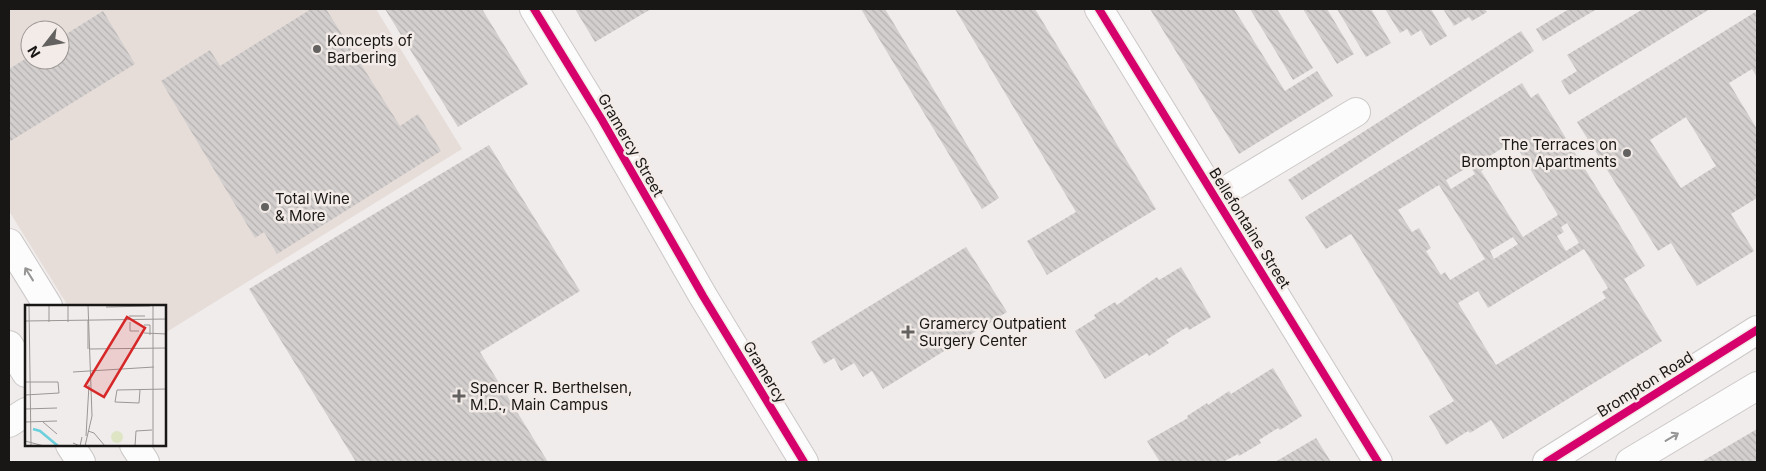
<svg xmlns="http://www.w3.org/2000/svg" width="1766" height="471" viewBox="0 0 1766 471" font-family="Inter,sans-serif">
	<defs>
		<pattern id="building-back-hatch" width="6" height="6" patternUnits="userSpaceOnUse" patternTransform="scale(1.25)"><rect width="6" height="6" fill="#d2cfce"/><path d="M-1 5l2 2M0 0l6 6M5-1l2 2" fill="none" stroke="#b4b1b0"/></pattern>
	</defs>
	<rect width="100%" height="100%" fill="#f0eceb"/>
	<path fill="#e6ddd9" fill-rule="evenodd" d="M9,9H376L462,149L165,333V306H68L9,211ZM30,30H60V60H30Z"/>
	<path fill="url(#building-back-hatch)" fill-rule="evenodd" d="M311,9H326L400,126L418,114L441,151L277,254L264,232L255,238L161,81L210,50L220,66Z
		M385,9H482L528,84L458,127Z
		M575,9H651L595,42Z
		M861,9H885L999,198L982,209Z
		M955,9H1035L1156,209L1047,275L1027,241L1076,212Z
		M1150,9H1234L1285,91L1317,71L1333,96L1239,154Z
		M1250,9H1277L1313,68L1293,80Z
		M1303,9H1327L1354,54L1337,64Z
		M1337,9H1371L1391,43L1366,57Z
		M1385,9H1431L1447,36L1430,46L1421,30L1411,36L1407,29L1400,33Z
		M1443,9H1485L1487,12L1472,21L1469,17L1454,26Z
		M1569,9H1597L1543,41L1536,29Z
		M1643,9H1710L1569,95L1561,81L1577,71L1567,55Z
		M103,11L135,64L9,142V69L30,56V60H60V38Z
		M1757,11V77L1752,69L1729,83L1757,129V198L1731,214L1754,251L1697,286L1671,243L1658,251L1577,122ZM1686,117L1716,166L1681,188L1650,140Z
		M1521,31L1534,51L1302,200L1288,180Z
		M1522,83L1531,98L1538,93L1645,266L1624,279L1662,341L1503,439L1491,420L1470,433L1468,431L1446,445L1429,416L1454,401L1351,234L1326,249L1305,217ZM1513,141L1558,215L1523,237L1481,171L1488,166L1484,160ZM1470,166L1475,174L1451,189L1446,180ZM1439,185L1485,259L1450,280L1445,272L1441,275L1426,251L1431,248L1419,228L1412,232L1398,210ZM1567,223L1579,243L1566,251L1557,236L1564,232L1561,227ZM1513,237L1518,244L1494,259L1490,251ZM1584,249L1608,288L1602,292L1606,298L1496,365L1458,303L1478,291L1488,308Z
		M489,145L580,291L480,352L548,462H356L249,289Z
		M966,247L1007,312L883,389L872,371L863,377L854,363L841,371L834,358L824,364L811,342Z
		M1181,267L1211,317L1189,330L1187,327L1166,340L1169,343L1149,356L1147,353L1105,379L1075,331L1096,318L1094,315L1115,302L1117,305L1157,277L1159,280Z
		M1273,368L1302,416L1280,430L1278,428L1259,440L1261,443L1239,456L1238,454L1223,462H1160L1147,441L1188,418L1187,416L1207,403L1208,405L1229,391L1231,394Z
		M1757,429V462H1701Z
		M1316,438L1331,462H1275Z"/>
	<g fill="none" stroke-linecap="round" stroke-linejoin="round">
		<defs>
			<path id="minor" d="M534,9L602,120L703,296L804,462
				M1099,9L1378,462
				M1215,197L1356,112
				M9,423L26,412
				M1547,462L1757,330
				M1630,462L1757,386"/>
			<path id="major" d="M9,243L48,306
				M9,345L26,373
				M70,445L81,462
				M134,445L145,462"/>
		</defs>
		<use href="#minor" stroke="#cbc8c7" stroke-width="30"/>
		<use href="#major" stroke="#cbc8c7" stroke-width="30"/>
		<use href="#minor" stroke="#fdfcfc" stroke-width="28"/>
		<use href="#major" stroke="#fdfcfc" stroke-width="28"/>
		<defs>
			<path id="cycleway" d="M534,9L602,120L703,296L804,462
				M1099,9L1378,462
				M1547,462L1757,330"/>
		</defs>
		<use href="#cycleway" stroke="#f3ebe8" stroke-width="11"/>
		<use href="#cycleway" stroke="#d6006c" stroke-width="8"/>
	</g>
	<defs><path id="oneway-shaft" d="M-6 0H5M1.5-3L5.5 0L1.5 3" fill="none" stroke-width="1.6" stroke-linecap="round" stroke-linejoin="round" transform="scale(1.25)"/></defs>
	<g stroke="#969594">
		<use href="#oneway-shaft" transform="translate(29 274) rotate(-122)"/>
		<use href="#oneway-shaft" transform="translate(1672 437) rotate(-31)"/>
	</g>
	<g fill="#646260" stroke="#f3ebe8" stroke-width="2">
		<circle cx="317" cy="49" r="5"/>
		<circle cx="1627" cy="153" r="5"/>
		<circle cx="265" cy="207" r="5"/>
		<path d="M905.5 324.5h5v5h5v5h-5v5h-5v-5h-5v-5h5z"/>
		<path d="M456.5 388.5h5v5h5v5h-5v5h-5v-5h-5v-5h5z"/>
	</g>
	<g text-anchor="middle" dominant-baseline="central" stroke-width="5" stroke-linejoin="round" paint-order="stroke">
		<g font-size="15" fill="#191715" stroke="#f3ebe8" text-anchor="start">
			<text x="327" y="40">Koncepts of<tspan x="327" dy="17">Barbering</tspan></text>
			<text x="1617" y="144" text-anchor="end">The Terraces on<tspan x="1617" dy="17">Brompton Apartments</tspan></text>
			<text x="275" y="198">Total Wine<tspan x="275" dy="17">&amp; More</tspan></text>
			<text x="919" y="323">Gramercy Outpatient<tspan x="919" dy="17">Surgery Center</tspan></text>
			<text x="470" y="387">Spencer R. Berthelsen,<tspan x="470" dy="17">M.D., Main Campus</tspan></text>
		</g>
		<g font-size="15" fill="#191715" stroke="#f3ebe8">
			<text transform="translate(631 145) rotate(60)">Gramercy Street</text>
			<text transform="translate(1250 228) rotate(58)">Bellefontaine Street</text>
			<text transform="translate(765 372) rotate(59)">Gramercy</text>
			<text transform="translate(1645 384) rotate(-32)">Brompton Road</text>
		</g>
	</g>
	<g transform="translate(25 305)">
		<rect width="141" height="141" fill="#f0eceb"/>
		<path d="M86 132a6 6 0 1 1 12 0a6 6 0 1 1-12 0Z" fill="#dee5c4"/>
		<path fill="none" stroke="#6bcfdc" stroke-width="2.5" d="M8,124L15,126L33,141"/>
		<path fill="none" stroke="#9a9795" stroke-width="1" d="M4,0L6,141M24,0V17M128,0V141M81,2L125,1M104,11H120M0,16L142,14M43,17V0M105,17V26H114M119,20H125V30M119,28L142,29M63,44V15M64,44L142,43M48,67L129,62M0,77H33L34,88L0,90M115,85L114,98L90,97L92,85L142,84M0,104L32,103M0,117L32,116M18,117L32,129M63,126L69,128L80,141M61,131L64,80M0,136L19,141M48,138L55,141L57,132M60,141L67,111L63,0M110,141L111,126L127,125"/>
		<path fill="#d62828" fill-opacity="0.15" stroke="#d62828" stroke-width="2.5" d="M102,12L120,23L79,92L60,81Z"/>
		<rect width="141" height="141" fill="none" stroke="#191715" stroke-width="2.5"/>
	</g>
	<rect width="1766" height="471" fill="none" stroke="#191715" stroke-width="20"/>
	<g transform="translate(45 45) rotate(239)"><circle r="24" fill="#f3ebe8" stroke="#9c9694"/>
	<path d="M0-4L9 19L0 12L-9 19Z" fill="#646260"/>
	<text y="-8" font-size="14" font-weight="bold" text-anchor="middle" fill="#191715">N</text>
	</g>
</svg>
